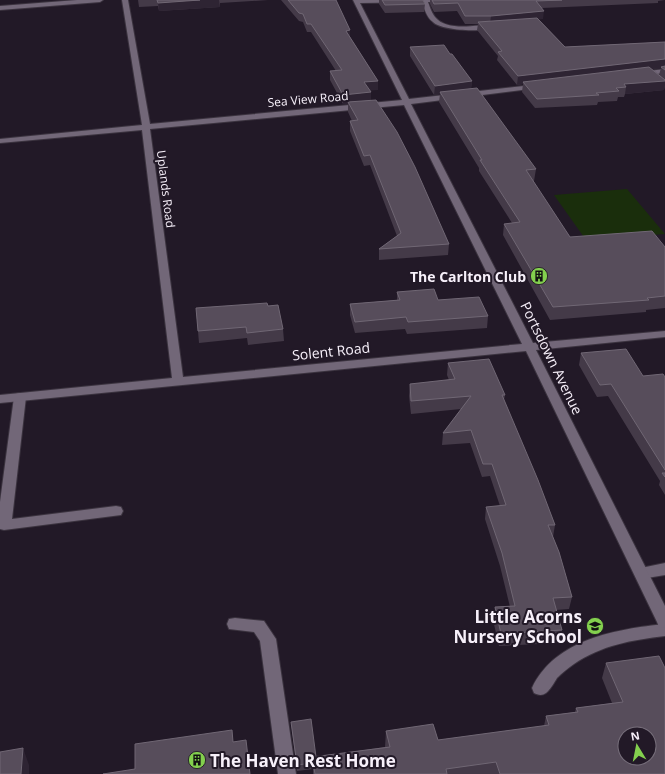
<svg xmlns="http://www.w3.org/2000/svg" width="665" height="774" viewBox="0 0 665 774" font-family="'Open Sans',sans-serif">
	<rect width="100%" height="100%" fill="#221927"/>
	<path fill="#1a2e0c" d="M627,189L665,234L586,240L554,195Z"/>
	<g fill="none" stroke-linecap="round" stroke-linejoin="round">
		<defs>
			<path id="lane" d="M421,0H427C430,6 431,12 435,17C447,32 477,25 493,24L496,26C486,33 442,31 433,22C426,17 424,7 421,0Z
				M20,393L24,394L26,397L12,519L116,506L121,507L123,511L121,515L4,530L0,529V502L14,397L16,394Z
				M665,563V575L641,579L636,577L634,573L636,569Z
				M235,618L264,621L276,639L296,774H278L260,641L254,632L229,629L227,624L229,619Z
				M665,624V636C632,640 602,645 574,664C568,668 562,673 557,678C554,683 550,690 546,693C542,696 538,695 534,693L532,688C555,639 617,629 665,624Z"/>
			<path id="street" d="M77,0H103L100,2L0,10V6Z
				M122,0H128L150,124L402,100L353,0H434L431,2L360,3L409,99L541,84V88H538L411,104L533,343L665,331V337L536,350L665,606V628L659,627L657,622L526,351L0,403V395L172,378L142,130L0,143V139L142,125ZM404,105L522,344L183,377L150,129Z
				M665,69V73L640,76L636,74L640,72Z"/>
		</defs>
		<use href="#lane" stroke="#3b333f" stroke-width="2"/>
		<use href="#street" stroke="#3b333f" stroke-width="2"/>
		<use href="#lane" fill="#726778" fill-rule="evenodd"/>
		<use href="#street" fill="#726778" fill-rule="evenodd"/>
	</g>
	<path fill="#443a48" fill-rule="evenodd" d="M138,0H268L220,3V7L159,11L158,6L139,7Z
		M281,0H336L350,30V37L378,81V90H370L371,92V100L449,244L448,255L379,260V249L397,236L370,165L364,166L350,131V121H352L348,112V104H343L330,80V71H336L311,32H307L303,22L299,21Z
		M379,0H423L425,4L424,12L385,13L379,4Z
		M430,0H665L658,1V3L542,8L543,19H538L565,47L665,42V85L664,90L625,94L624,97H618L617,101L598,102L597,105L535,108L522,92L523,84L517,85L497,60L498,56L477,30L478,24H465L457,11L434,12L430,4ZM661,68L659,75L652,69Z
		M410,47L472,81L471,88L536,169L534,181H532L570,237L665,247V308L646,310V312L550,320L503,235L504,224L512,223L479,171V168L439,102L440,94L434,95L410,56Z
		M397,292L438,300L488,316L487,328L407,334L405,329L355,333L350,315V304L397,300Z
		M268,306L283,329L284,341L248,345L247,338L199,343L196,308Z
		M581,353L643,376L665,377V495L659,485L660,481L608,396L597,397L579,365Z
		M448,363L505,395L504,400L555,525L553,537L572,597L569,609L556,610L562,630L559,643L499,646L493,620L495,607H510L500,566L485,519L486,507L500,506L490,476L482,477L470,443L442,445L443,433L461,409L411,414L409,396L410,384L449,380L447,375Z
		M606,663L665,774H313V769L297,771L291,722L316,757L385,747L386,731L438,740L544,726L546,716L575,712L576,708L612,703L602,678Z"/>
	<path fill="#2e2433" d="M200,0H219L220,7L159,11L158,3Z
		M544,11L543,19L490,24L491,16Z
		M350,30V39L346,31Z
		M665,59V68L661,67V68L525,84L523,82V84L517,85L518,76Z
		M378,81V90L364,91V82Z
		M472,81L471,90L440,92V94L434,95L435,86Z
		M665,81V85L664,90L625,94L626,87L624,84Z
		M371,92V101L348,102V104H343V95Z
		M23,748L29,765V774H21Z"/>
	<path fill="#574d5b" stroke="#706774" fill-rule="evenodd" d="M157,0H200L158,3Z
		M288,0H336L350,30L346,31L378,81L364,82L371,92L343,95L330,71L342,70L311,24H307L303,14L299,13Z
		M382,0H423L425,4L385,5Z
		M432,0H562L536,1L544,11L491,16H465L458,3L434,4Z
		M537,18L565,47L665,42V59L518,76L498,52L502,51L478,22Z
		M444,45L450,54H452L472,81L435,86L410,47Z
		M665,66V70L661,67Z
		M649,67L665,80V81L624,84L626,87L616,88L619,91L596,93L599,95L537,99L523,82Z
		M477,88L536,169L526,170L570,237L652,231L665,247V296L647,298L649,300L553,307L504,224L520,222L480,160H482L440,92Z
		M376,100L397,132L415,167L449,244L379,249L401,233L370,155L364,156L350,121L358,120L348,102Z
		M434,289L438,300L479,297L488,316L408,322L406,317L355,322L350,304L400,300L397,292Z
		M267,303L268,306L278,305L283,329L247,333L246,327L198,331L196,308Z
		M626,349L643,376L663,374L665,377V470L611,384L600,385L581,353Z
		M489,359L505,395H502L538,480L555,525H548L559,552L572,597L553,598L562,630L501,634L495,607L515,606L502,553L486,507L506,505L492,464H483L471,430L443,433L471,396L411,401L410,384L455,379L448,363Z
		M662,473H665V477Z
		M659,656L665,668V774H500L496,762L446,769L447,774H315L312,757L390,747L386,731L433,724L438,740L549,725L546,716L578,712L576,708L623,702L606,663ZM625,734H649V758H625Z
		M311,719L316,757H312V763L297,765L291,722Z
		M232,730L233,742L246,740L250,774H103L135,769V744Z
		M23,748L21,774H0V752Z"/>
	<defs>
		<symbol id="building-disc" viewBox="-11 -11 22 22"><circle r="9.5" fill="#83d04e" stroke="#221927"/><path d="M-4-6H4V6H1V3H-1V6H-4ZM-2.5-4.3h1.7v1.8h-1.7ZM.8-4.3h1.7v1.8H.8ZM-2.5-1h1.7V.8h-1.7ZM.8-1h1.7V.8H.8Z" fill="#111"/></symbol>
		<symbol id="school-disc" viewBox="-11 -11 22 22"><circle r="9.5" fill="#83d04e" stroke="#221927"/><path d="M0-5L7-2L0 1L-7-2ZM-4 1L0 2.5L4 1V4Q0 6-4 4Z" fill="#111"/></symbol>
	</defs>
	<g fill-rule="evenodd">
		<use href="#building-disc" x="529" y="266" width="20" height="20"/>
		<use href="#school-disc" x="585" y="616" width="20" height="20"/>
		<use href="#building-disc" x="187" y="750" width="20" height="20"/>
	</g>
	<g text-anchor="middle" dominant-baseline="central" stroke-width="4" stroke-linejoin="round" paint-order="stroke">
		<g font-size="12" fill="#f7f0fa" stroke="#221927">
			<text transform="translate(308 99) rotate(-5)">Sea View Road</text>
			<text transform="translate(166 189) rotate(83)">Uplands Road</text>
		</g>
		<g font-size="14" font-weight="bold" fill="#f7f0fa" stroke="#221927" text-anchor="end">
			<text x="526" y="276">The Carlton Club</text>
		</g>
		<g font-size="14" fill="#f7f0fa" stroke="#221927">
			<text transform="translate(331 351) rotate(-6)">Solent Road</text>
			<text transform="translate(552 358) rotate(64)">Portsdown Avenue</text>
		</g>
		<g font-size="17" font-weight="bold" fill="#f7f0fa" stroke="#221927" text-anchor="end">
			<text x="582" y="616">Little Acorns<tspan x="582" dy="20">Nursery School</tspan></text>
			<text x="210" y="760" text-anchor="start">The Haven Rest Home</text>
		</g>
	</g>
	<g transform="translate(637 746) rotate(350)"><circle r="19" fill="#221927" stroke="#776f7b"/>
	<path d="M0-3L7 15L0 10L-7 15Z" fill="#83d04e"/>
	<text y="-6" font-size="11" font-weight="bold" text-anchor="middle" fill="#f7f0fa">N</text>
	</g>
</svg>
